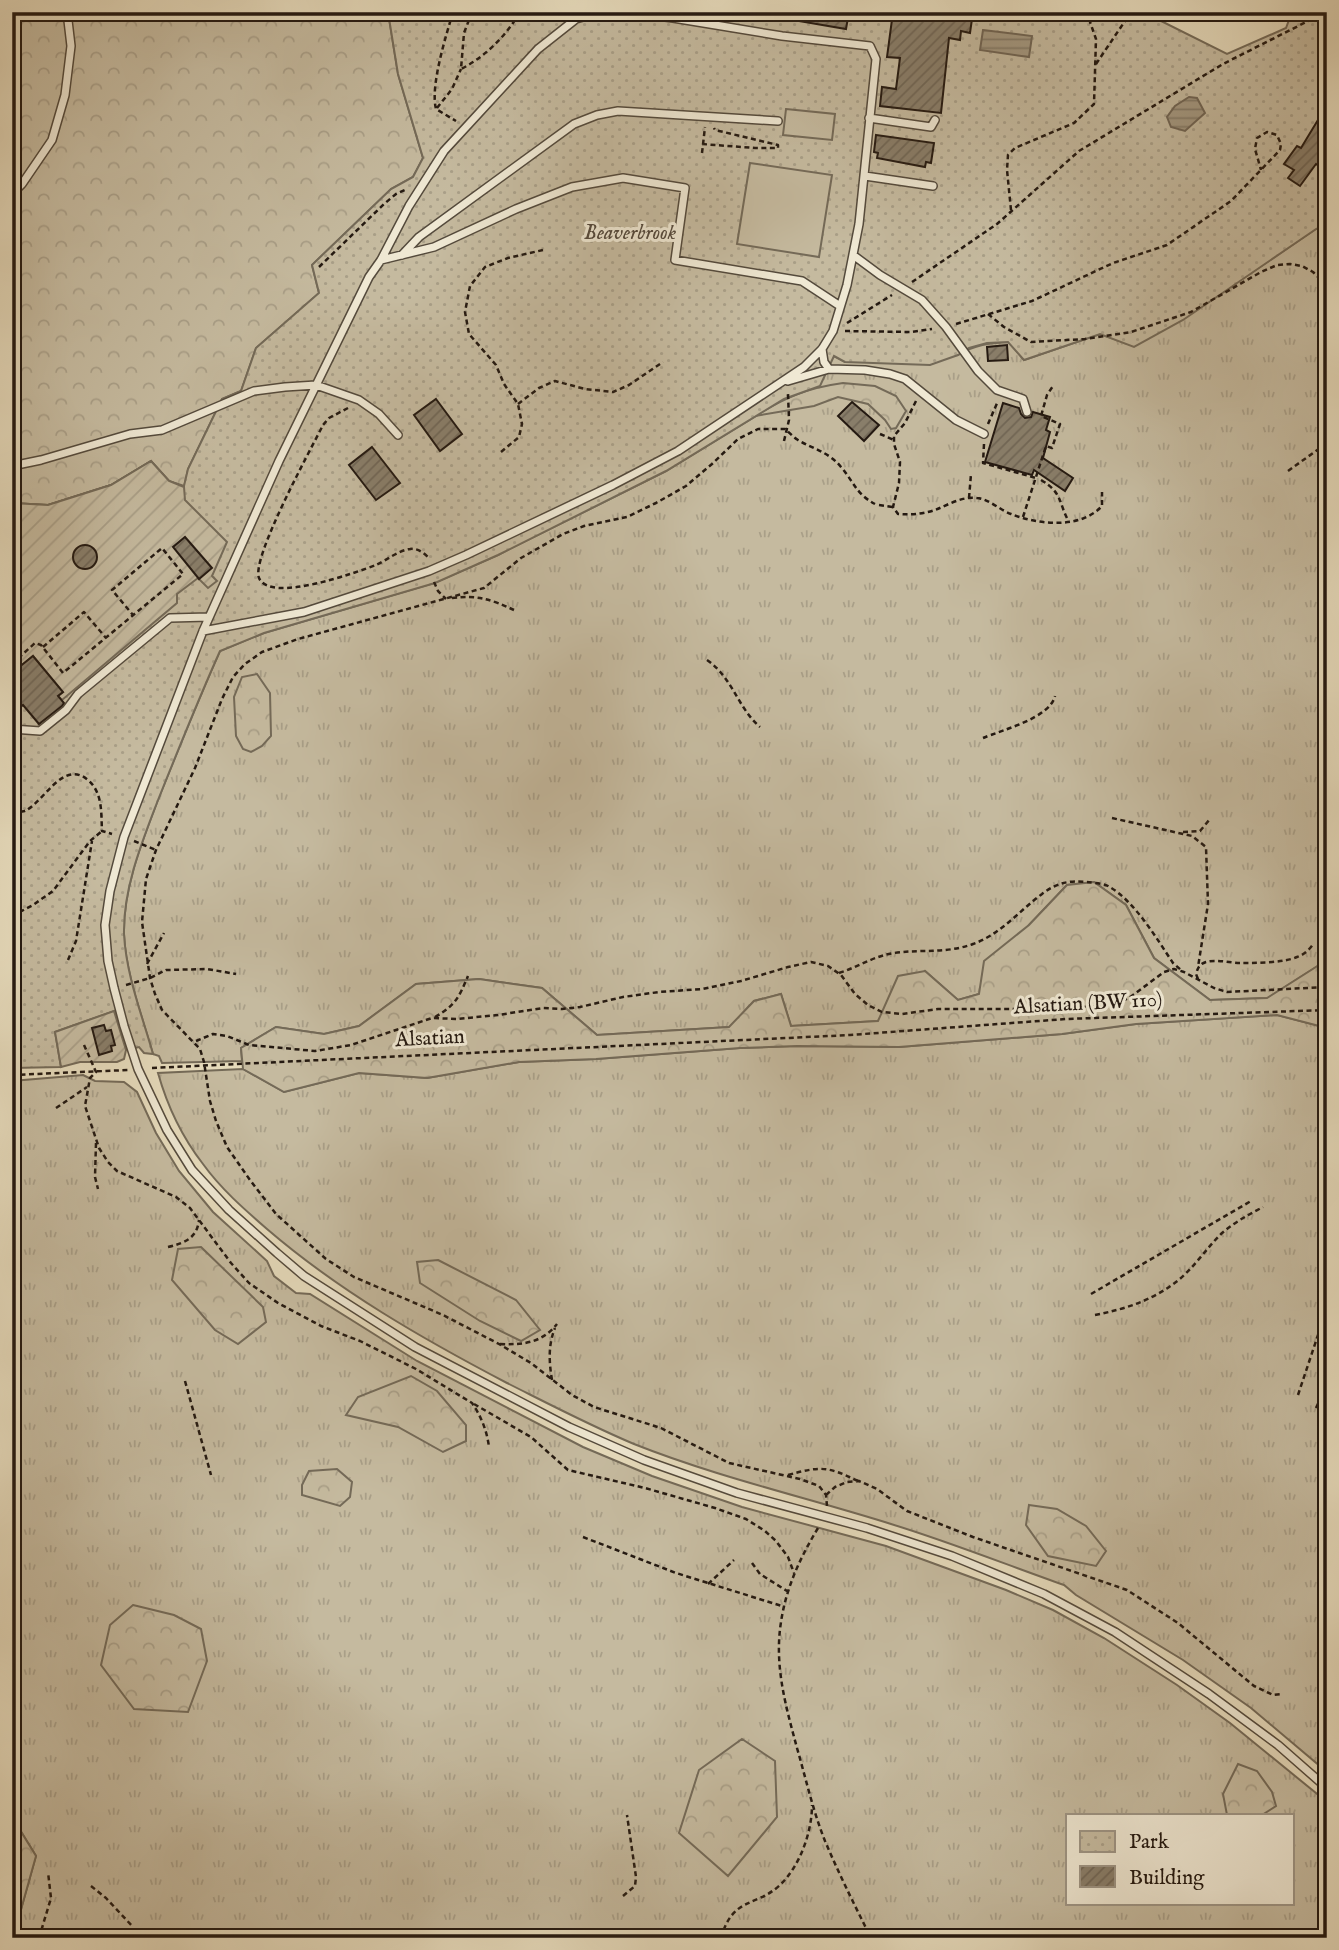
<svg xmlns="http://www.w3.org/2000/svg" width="1339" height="1950" viewBox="0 0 1339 1950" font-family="'IM FELL English',serif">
	<defs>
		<pattern id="grass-tufts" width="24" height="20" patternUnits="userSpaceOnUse" patternTransform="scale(1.75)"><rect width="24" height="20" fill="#c5ba9f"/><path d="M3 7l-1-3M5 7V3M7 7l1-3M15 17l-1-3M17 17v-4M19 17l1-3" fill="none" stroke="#a99f88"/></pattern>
		<pattern id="forest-crowns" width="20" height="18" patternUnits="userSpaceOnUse" patternTransform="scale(1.75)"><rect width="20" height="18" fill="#c5ba9f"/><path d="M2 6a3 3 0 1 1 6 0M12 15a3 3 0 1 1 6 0" fill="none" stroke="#a99f88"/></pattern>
		<pattern id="park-dots" width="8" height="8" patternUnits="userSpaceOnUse" patternTransform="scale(1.75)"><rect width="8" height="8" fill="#c5ba9f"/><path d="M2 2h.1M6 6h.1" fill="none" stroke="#a99f88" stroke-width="1.8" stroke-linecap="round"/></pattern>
		<pattern id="garden-furrows" width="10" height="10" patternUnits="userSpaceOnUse" patternTransform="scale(1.75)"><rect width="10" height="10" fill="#c5ba9f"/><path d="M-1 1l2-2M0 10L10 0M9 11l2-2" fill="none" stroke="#a99f88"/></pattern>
		<pattern id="water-rules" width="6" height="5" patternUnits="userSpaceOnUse" patternTransform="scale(1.75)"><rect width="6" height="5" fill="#a49982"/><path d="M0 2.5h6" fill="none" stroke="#857c69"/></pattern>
		<pattern id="building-hatch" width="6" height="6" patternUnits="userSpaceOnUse" patternTransform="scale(1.75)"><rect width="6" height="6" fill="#897e6a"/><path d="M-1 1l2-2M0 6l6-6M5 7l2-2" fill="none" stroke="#706656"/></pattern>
	</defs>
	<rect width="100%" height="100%" fill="#e6dbbc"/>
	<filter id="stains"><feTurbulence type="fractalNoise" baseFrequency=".00286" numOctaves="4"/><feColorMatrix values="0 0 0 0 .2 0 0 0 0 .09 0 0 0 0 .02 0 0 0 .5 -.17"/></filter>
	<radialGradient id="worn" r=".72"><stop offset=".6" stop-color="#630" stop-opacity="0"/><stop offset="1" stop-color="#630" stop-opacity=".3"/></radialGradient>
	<path fill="url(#grass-tufts)" stroke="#746a58" stroke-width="2" fill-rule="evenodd" d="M1327,224V960L1268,998L1210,1000L1154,958L1126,905L1094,882L1067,885L1029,925L979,994L958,1000L925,971L878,1021L791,1026L781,994L754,1001L730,1027L597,1035L542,988L479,979L416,984L359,1026L324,1034L276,1027L241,1048L242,1061L162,1063L159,1056L153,1054C142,1015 126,975 124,934C123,888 142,842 158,800C178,750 198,700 220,651L264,633L434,583L498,555L666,471L784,399L834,356L845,362H869L958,355C975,345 989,343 1009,342L1024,360L1100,334L1134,346L1248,275L1316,229Z
		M1277,1015L1327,1028V1772L1251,1708L1183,1660L1076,1595L1064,1585C1007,1565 950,1542 891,1524C805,1497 717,1477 634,1444C591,1426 549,1404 507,1383C423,1339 339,1291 267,1229C244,1209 221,1189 203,1164C182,1137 167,1105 158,1073L243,1069L284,1092L359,1073L427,1078L519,1062L596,1059L740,1048L797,1046L899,1047L1062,1034L1136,1024Z
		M83,1075L95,1081L124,1082L137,1092L156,1133L179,1171L213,1212L267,1261L274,1276L296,1293L310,1294L417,1361L583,1447L652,1476L742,1507L886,1546L1006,1590L1053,1610L1104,1638L1177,1685L1230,1723L1327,1802V1938H13L36,1856L12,1817V1081ZM1068,1815H1292V1903H1068Z"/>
	<path fill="url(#forest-crowns)" stroke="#746a58" stroke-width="2" d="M12,12H388L398,74L423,158L413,177L391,189L312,265L319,293L256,348L241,391L222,399L188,469L184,487L169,481L151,461L111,485L48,505L12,503Z
		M843,383L875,386L896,396L906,411L896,428L891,429L885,420L868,404L838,397L814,406L755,416C786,397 807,388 843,383Z
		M257,674L270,693L271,736L262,746L251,752L243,749L236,736L234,697L242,677Z
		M1094,882L1126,905L1154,958L1210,1000L1267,998L1327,960V1028L1277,1015L1136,1024L1062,1034L899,1047L797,1046L740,1048L596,1059L519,1062L427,1078L359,1073L284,1092L243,1069L241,1048L276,1027L324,1034L359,1026L416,984L479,979L542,988L597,1035L729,1027L754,1001L781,994L791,1026L878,1021L898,976L925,971L958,1000L979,994L984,961L1029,925L1067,885Z
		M201,1247L263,1307L266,1322L238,1344L215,1330L172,1280L178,1249Z
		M438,1260L516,1300L540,1330L521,1341L480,1321L420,1283L417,1262Z
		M411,1376L437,1391L466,1425V1441L443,1452L398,1427L346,1415L358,1397Z
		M337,1469L352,1482L350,1497L340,1506L302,1495V1485L309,1471Z
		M1029,1505L1057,1509L1086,1526L1106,1551L1096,1566L1048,1556L1026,1525Z
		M133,1605L174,1615L201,1629L207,1661L188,1712L134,1709L101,1665L110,1625Z
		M742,1739L775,1761L777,1817L728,1876L679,1833L699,1770Z
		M1238,1764L1257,1771L1272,1792L1276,1806L1262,1815H1227L1223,1794Z
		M12,1817L36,1856L13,1938H12Z"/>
	<path fill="url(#park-dots)" stroke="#746a58" stroke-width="2" d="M388,12H1158L1155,18L1227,54L1286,28L1292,12H1327V224L1316,229L1183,320L1134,347L1100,334L1024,360L1008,342L987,343L969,348L958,355L930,365L845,362L834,356L820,386L784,399L666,471L498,555L435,583L264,633L220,651C198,700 178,750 158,800C142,842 123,888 124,934C126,975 142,1015 153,1054L144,1053L139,1047L126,1050L114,1011L55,1032L61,1067L12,1068V503L48,505L111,485L151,461L169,481L184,486L188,469L222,399L241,391L256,348L319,293L312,265L391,189L413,177L423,158L398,74Z"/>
	<path fill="url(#garden-furrows)" stroke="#746a58" stroke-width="2" d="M151,461L169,481L184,487L185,500L227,542L212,576L217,581L208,588L198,578L177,594V603L62,700L58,696L63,692L33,656L14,672L18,677L12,682V503L48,505L111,485Z
		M114,1011L126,1050L124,1059L117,1062H80L61,1067L55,1032Z"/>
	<path fill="#c5ba9f" stroke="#746a58" stroke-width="2" d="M786,109L835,114L832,140L783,135Z
		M750,163L832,175L819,257L737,244Z"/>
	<path fill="url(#water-rules)" stroke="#716655" stroke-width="2" d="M983,30L1032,36L1029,57L980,50Z
		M1189,97L1197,98L1205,113L1185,131L1171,127L1167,117L1175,106Z"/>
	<path fill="url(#building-hatch)" stroke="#241911" stroke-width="2" d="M788,12H849L846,29L787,19Z
		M893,12H909L908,14L935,18V12H952V15L972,19L970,33L961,31L960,40L949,38L941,113L880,106L882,87L896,89L900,58L887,57Z
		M1327,105V156L1319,166L1316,164L1300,186L1288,178L1294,170L1284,164L1297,146L1301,148Z
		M876,135L934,143L931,163L926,162L925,167L877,158L878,153L874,152Z
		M1007,345L1008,360L988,361L987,347Z
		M436,399L462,434L440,451L414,415Z
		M852,402L879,425L864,441L838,416Z
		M1003,403L1019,408L1021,414L1025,418L1031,417L1033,412L1050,417L1046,430L1050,432L1043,458L1073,478L1065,491L1034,470L1032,475L985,462Z
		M372,447L400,483L376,500L349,465Z
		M185,537L212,568L199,579L173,547Z
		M73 557a12 12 0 1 1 24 0a12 12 0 1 1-24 0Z
		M33,656L63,692L58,696L64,703L62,706L39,724L23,705L12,714V682L18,677L13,672Z
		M104,1025L106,1031L111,1030L115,1045L111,1046L112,1051L99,1055L92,1028Z"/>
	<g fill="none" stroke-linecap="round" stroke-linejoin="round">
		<defs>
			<path id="lane" d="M601,12L576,19L538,49L444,151L409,206L381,260L369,277L279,461L203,631L124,837L110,891L105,925L108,961L114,988L124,1026L138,1069L167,1130L192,1170L229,1210L277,1253L304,1276L415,1347L569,1427L644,1460L737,1493L867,1528L952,1556L1044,1594L1115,1632L1209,1694L1278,1745L1327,1788
				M869,118L931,127L935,120
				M865,176L933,186
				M12,194L22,184L52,140L65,95L71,46L67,12
				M402,255L419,237L574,124L597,115L618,111L778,121
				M853,255L880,275L922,300L946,327L978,371L997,390L1023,399L1027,412
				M381,260L434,247L516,209L572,187L623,178L685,188L675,260L802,281L840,306
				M822,349L824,362L829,369
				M788,381L829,369L865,370L890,374L905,379L956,420L984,434
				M12,466L41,460L130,434L162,430L254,391L285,387L316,385L359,400L379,414L398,435
				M203,631L304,612L429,571L466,555L613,485L678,451L804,367L822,349L833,331L847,285L859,224L876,59L870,46L782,36L673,18L626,12
				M12,729L40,731L66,710L78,694L170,618L209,617"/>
		</defs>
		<use href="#lane" stroke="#544a3c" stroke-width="10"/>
		<path stroke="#241911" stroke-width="2.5" stroke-dasharray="5 3.5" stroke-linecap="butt" d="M453,12C446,36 430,86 436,109L456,121
			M472,12L464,33L461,69C485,57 506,36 520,12
			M1096,64L1125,21L1141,12
			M437,108L452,89L461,69
			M702,144L755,148H778V145L715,130L714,128
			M702,153L705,127
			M1011,210L1007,170L1008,155L1015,148L1074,123L1094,104L1096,39L1089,19L1079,12
			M319,267L384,204L396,194L405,190
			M912,282L997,224L1079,151L1223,64L1314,18
			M988,314L1004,327L1031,342L1085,339L1131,332L1191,312L1261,272L1277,265L1290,264L1302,266L1313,272L1327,286
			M847,323L892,295
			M956,324L1032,301L1113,263L1167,245L1231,201L1280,150L1281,144L1277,135L1267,132L1257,138L1255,149L1261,170
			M845,331L912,332L932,329
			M916,401L905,423L894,436V444L900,462L899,483L893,507L898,514C911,515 923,514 935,510C948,505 962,496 977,498C989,499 1000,510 1011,514C1039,525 1081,529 1102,506V492
			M518,404L539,388L555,381L585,389L613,392L629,385L663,362
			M348,408L329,418L323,425C311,449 251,558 259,578C270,604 357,572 376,565C387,560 399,550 410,549C418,548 424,553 429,558
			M988,424L998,401
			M880,434L894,440
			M784,441L789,420L788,393
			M984,444L983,463L1036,478
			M501,452L519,437L522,424L518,404L504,384L496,365L469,334L465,312L470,286L485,267L508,258L543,250
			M1288,471L1327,443
			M1041,480C1063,493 1058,502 1069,522
			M969,498L971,474
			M879,505L893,507
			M1023,517L1046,446L1052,448L1060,424L1041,416L1047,395L1053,386
			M434,582L438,591L446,599
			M452,598C478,595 490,599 514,610
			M43,647L84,612L106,638
			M707,660C733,678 737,707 760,727
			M12,664L35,643L41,645L63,673L183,574L162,548L112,590L133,615
			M983,738C1002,730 1050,718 1055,696
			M12,812L15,813C16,813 24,811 25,811C45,801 63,759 88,780C103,793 101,813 102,831L112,834
			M1112,818L1192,836L1206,847L1208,904L1198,967
			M1183,832L1200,831L1210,819
			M134,841L156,850
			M12,916L33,905L53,891L90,841L102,831
			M68,960L76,941L92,841
			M147,964L164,933
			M839,973C858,967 874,956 894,953C922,949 945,954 973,944C1001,934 1019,911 1042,894C1056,883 1069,880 1087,882C1093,883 1102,883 1108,886C1134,900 1157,939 1173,963L1181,970
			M1198,979L1196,974C1198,967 1200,964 1206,962C1217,959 1230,963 1240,963C1255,963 1284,963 1297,957C1304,955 1310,949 1314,943
			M126,985L150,978L166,970L207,969L236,974
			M435,1017C456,1005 459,997 468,976
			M196,1041L213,1034L227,1036L249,1045L315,1051L351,1045L432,1018L457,1019L498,1015L543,1008L562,1009L580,1007L623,997L659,992L702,989L741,981L788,967L811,962L828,966L841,975L855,994L868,1005L882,1012L902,1014L938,1009H1028L1105,1006L1117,1003L1129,998L1164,972L1174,969L1184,972L1214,988L1227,992L1327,987
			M84,1045L96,1072L90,1078L85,1106L99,1148L108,1162L117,1171L176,1197L190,1208L231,1263L249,1283L278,1303L321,1326L360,1341L416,1369L472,1403C481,1416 487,1431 489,1447
			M152,1068L850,1035L1066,1019L1327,1010
			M12,1075L128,1070
			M56,1108L87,1087
			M96,1143L95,1177L98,1189
			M168,1247C185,1243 197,1238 199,1220
			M1091,1294L1251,1201
			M1095,1315C1125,1309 1151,1301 1176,1282C1193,1269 1205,1250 1221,1234C1233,1223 1248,1215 1263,1207
			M500,1344C523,1345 542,1343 557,1324
			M552,1380C549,1362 548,1345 555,1328
			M185,1381L211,1475
			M1298,1395L1318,1335L1327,1321
			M474,1404L531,1437L568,1470L645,1488L715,1508L746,1519L765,1531L776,1541L788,1557L794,1573
			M1316,1408L1327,1384
			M788,1475C821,1466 827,1466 858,1481
			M826,1495L835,1487L847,1482L859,1481L877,1489L907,1511L973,1537L1127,1590L1178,1623L1254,1686L1273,1695L1282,1694
			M827,1506L826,1495L819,1486L800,1479L729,1463L661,1428L594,1407L572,1395L531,1363L499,1344L443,1315L354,1277L326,1259L276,1214L250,1180L227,1147L216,1121L210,1101L204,1062L200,1049L162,1010L155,994L150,978L142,922L146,879L156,850L195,768L222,699L233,677L245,664L262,652L298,639L484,588L521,558L563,534L584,526L627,517L656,503L686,486L712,464L738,439L758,429H785C789,432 793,437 798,440C813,449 829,452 841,467C854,482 856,494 875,504
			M818,1528C800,1558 786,1588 781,1622C774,1666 786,1707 797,1748C806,1779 813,1811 825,1841C839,1874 855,1906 871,1938
			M583,1537L676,1573L785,1607
			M752,1563L760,1574L787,1591
			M708,1584L734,1560
			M91,1886L106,1898L133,1927
			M623,1896L635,1886L636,1877L627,1815
			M39,1938L51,1898L48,1872
			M721,1938C733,1896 755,1908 780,1885C800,1866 812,1832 812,1805"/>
		<use href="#lane" stroke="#efe8d3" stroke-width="7"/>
	</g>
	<g text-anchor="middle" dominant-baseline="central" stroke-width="6" stroke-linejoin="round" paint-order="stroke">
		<g font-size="21" font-style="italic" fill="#54493c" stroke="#efe8d3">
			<text x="630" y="233">Beaverbrook</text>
		</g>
		<g font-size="21" fill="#241911" stroke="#efe8d3">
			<text transform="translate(1088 1004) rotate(-3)">Alsatian (BW 110)</text>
			<text transform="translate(430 1039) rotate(-3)">Alsatian</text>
		</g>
	</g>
	<rect width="1339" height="1950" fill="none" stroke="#e6dbbc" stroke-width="42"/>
	<rect x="14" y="14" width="1311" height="1922" fill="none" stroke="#241911" stroke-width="3.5"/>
	<rect x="21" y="21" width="1297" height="1908" fill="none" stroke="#241911" stroke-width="2"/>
	<rect x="1066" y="1814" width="228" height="91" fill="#efe8d3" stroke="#9e9585" stroke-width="2"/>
	<rect x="1080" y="1831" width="35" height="21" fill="url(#park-dots)" stroke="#9e9585" stroke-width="2"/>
	<text x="1129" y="1848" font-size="21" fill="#241911">Park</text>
	<rect x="1080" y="1866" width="35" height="21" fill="url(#building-hatch)" stroke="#9e9585" stroke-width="2"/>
	<text x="1129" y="1884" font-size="21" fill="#241911">Building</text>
	<rect width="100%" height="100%" filter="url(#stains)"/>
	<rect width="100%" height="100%" fill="url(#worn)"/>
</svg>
